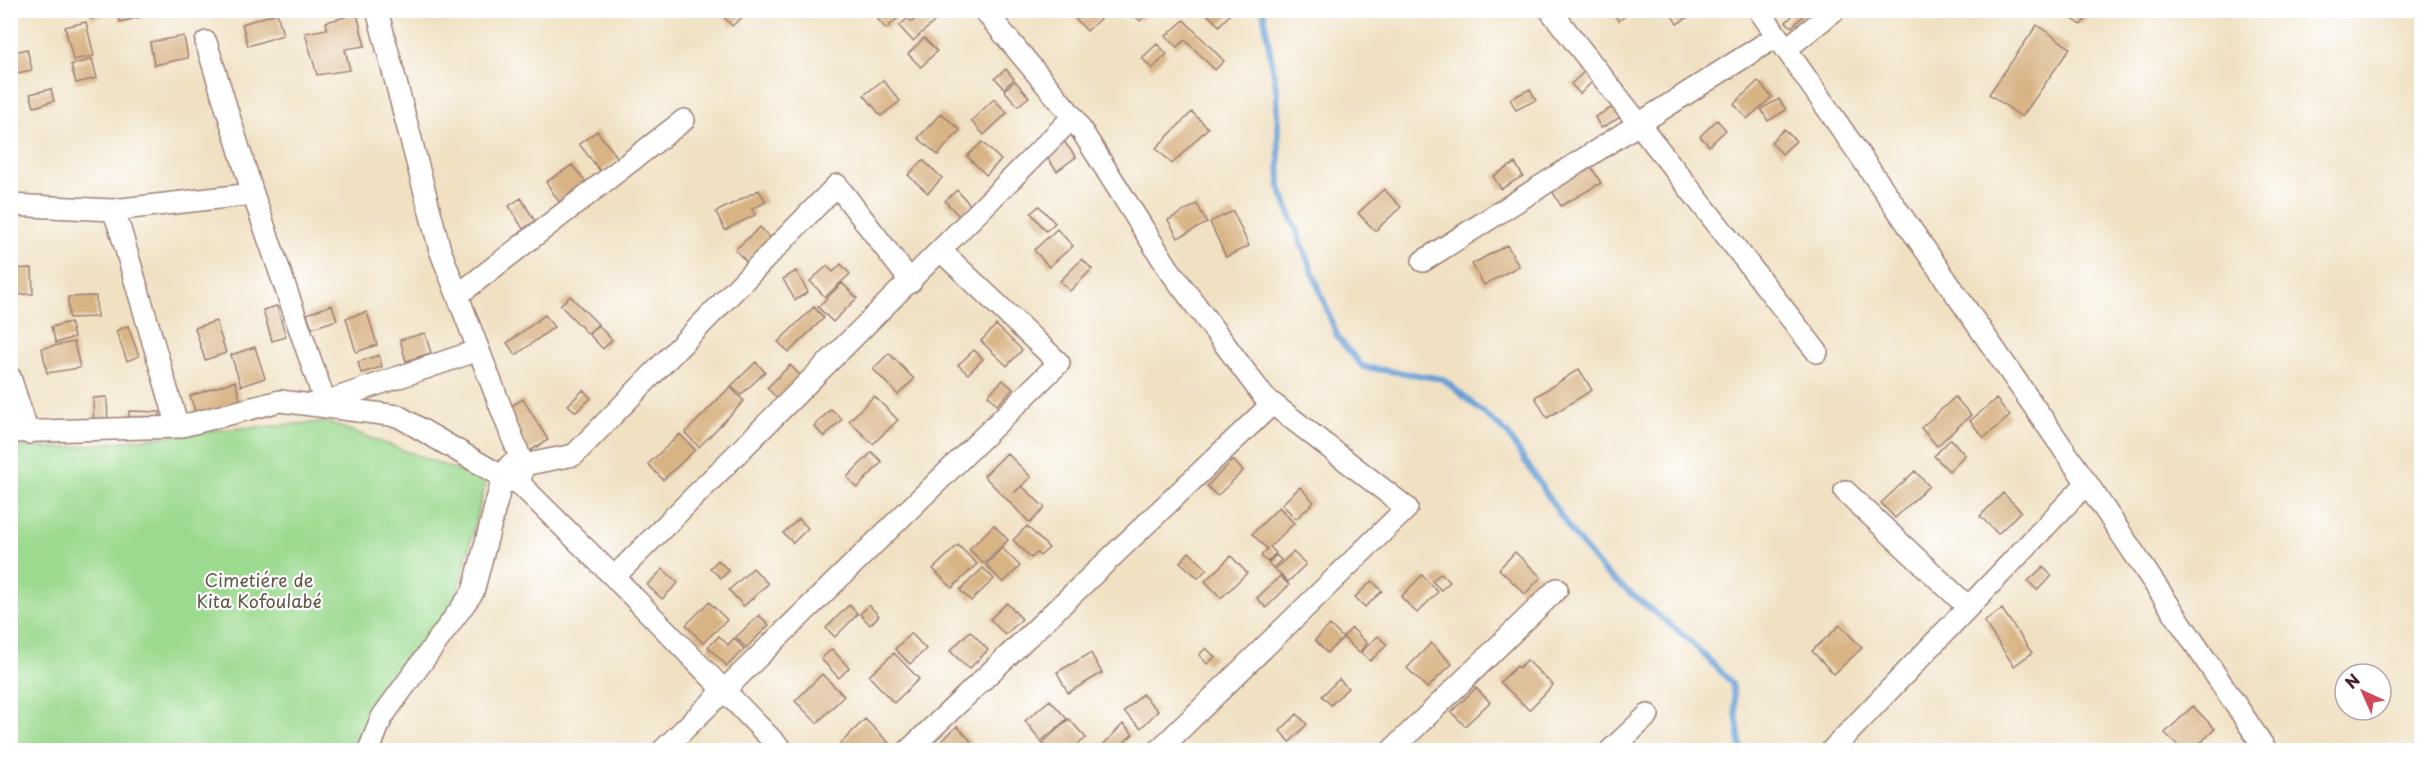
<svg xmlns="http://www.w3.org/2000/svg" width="2432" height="761" viewBox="0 0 2432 761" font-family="'Playpen Sans',sans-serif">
	<rect width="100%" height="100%" fill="#fff"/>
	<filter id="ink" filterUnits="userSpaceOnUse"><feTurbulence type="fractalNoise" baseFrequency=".0167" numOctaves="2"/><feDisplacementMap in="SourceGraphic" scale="12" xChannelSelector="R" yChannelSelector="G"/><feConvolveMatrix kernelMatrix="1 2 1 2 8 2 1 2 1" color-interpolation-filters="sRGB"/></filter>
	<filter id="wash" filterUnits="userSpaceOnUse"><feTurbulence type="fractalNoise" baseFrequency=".008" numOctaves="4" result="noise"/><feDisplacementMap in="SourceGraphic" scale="24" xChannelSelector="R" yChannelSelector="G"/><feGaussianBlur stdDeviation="1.35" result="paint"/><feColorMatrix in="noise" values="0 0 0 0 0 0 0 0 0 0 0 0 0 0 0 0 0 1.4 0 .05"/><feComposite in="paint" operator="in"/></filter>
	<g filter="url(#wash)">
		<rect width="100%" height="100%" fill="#f0e1c3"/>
		<path fill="#9cda8f" stroke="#737c5d" stroke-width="1.5" d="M327,422L486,481L456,598L367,721L356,750H11V446L65,448L217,430Z"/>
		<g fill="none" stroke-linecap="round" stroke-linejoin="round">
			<path stroke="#669fd5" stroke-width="6" d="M1263,10L1277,93L1280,188L1338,338L1363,367L1443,379L1507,433L1572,533L1605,573L1687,638L1732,683L1741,750"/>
		</g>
		<g id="blocks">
			<path fill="#d8b384" d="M89,10H114V13L91,19Z
				M117,10H155L156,13L120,22Z
				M718,10H751L732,26Z
				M870,10H906L886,29Z
				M924,10H942L944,13L913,41L899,26L908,18L912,22Z
				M1067,10H1094L1101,18L1087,31Z
				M1129,10H1150L1140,21Z
				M1203,10H1234L1219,26Z
				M1610,10H1632L1619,21Z
				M1669,10H1700L1677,24Z
				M1786,10H1805L1807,12L1792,27L1786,22L1792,16Z
				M2060,10H2092L2081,25Z
				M277,13L283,35L248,46L242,24Z
				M357,14L365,46L345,49L350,70L317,75L305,33L327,29L326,22Z
				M1184,20L1224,61L1215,70L1185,40L1177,47L1166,36Z
				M86,22L94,56L73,60L65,27Z
				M2037,25L2070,48L2022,117L1989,94Z
				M184,36L188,58L154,65L150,42Z
				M924,38L937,51L921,67L908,54Z
				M1157,44L1167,54L1152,69L1142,58Z
				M27,49L32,70L13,74L10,53Z
				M92,59L97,78L76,83L71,65Z
				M1588,68L1597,77L1580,94L1571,84Z
				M1006,69L1014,79L1004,88L995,78Z
				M883,80L900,101L881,116L864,95Z
				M1015,81L1029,97L1018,106L1004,90Z
				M1758,81L1772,97L1747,119L1734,104Z
				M51,89L54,101L34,107L30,94Z
				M1530,89L1536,100L1516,110L1510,99Z
				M994,99L1007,113L984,135L971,121Z
				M1779,99L1786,110L1768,121L1761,109Z
				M1615,106L1621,117L1601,128L1595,117Z
				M1192,112L1208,128L1172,164L1156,148Z
				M941,113L960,130L938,155L918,138Z
				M1717,120L1726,130L1709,146L1700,136Z
				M1784,129L1796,141L1782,154L1771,142Z
				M597,131L618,158L601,172L579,144Z
				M1063,140L1076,157L1057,171L1044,154Z
				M982,142L1001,160L986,175L967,156Z
				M923,160L942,178L928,193L908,175Z
				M1588,161L1601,183L1561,206L1548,184Z
				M1515,163L1523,176L1501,189L1493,176Z
				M572,165L586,182L559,202L546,182Z
				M1384,189L1401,207L1375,231L1358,213Z
				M759,190L766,202L752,209L755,215L725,230L716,212Z
				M957,190L971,206L959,216L945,201Z
				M521,198L535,221L523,229L509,206Z
				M1197,204L1207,223L1178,238L1168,220Z
				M1039,206L1055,223L1046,231L1031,213Z
				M1233,211L1249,246L1226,257L1210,222Z
				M760,227L776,244L752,267L735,250Z
				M1057,229L1073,246L1049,267L1034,250Z
				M1507,245L1519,266L1484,285L1472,264Z
				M1082,259L1092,269L1070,291L1060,281Z
				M841,264L850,274L825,297L810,281L827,266L833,272Z
				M32,268L33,294L10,295V269Z
				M796,271L808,292L795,300L783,279Z
				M842,283L857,298L833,322L818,307Z
				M96,296L97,317L69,318L68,297Z
				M570,296L598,324L588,334L560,305Z
				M332,305L337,320L312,328L307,314Z
				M277,306L286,337L272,341L263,310Z
				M814,307L824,318L789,352L778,342Z
				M367,312L377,345L356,352L346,318Z
				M545,315L554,327L516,355L507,343Z
				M216,321L226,353L205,360L195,328Z
				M70,322L74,337L56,343L51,327Z
				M598,325L612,340L603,349L589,334Z
				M996,325L1022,350L1007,366L981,341Z
				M128,326L139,356L127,361L116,331Z
				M425,333L431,353L406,361L400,340Z
				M74,342L80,368L47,373L42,348Z
				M255,347L265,378L241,386L231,355Z
				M974,350L983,359L968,374L958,365Z
				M889,353L914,379L898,395L873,369Z
				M379,355L382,367L361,373L358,362Z
				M756,362L765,372L741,395L731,386Z
				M790,365L805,380L782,403L767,388Z
				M1579,369L1592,390L1547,418L1535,397Z
				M1003,380L1013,389L997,405L988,395Z
				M235,381L241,403L197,417L190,396Z
				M730,387L744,401L699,447L685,433Z
				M583,390L591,398L576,412L568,405Z
				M874,396L898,420L873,444L849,421Z
				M107,397L108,428L94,429L93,398Z
				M1955,397L1971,415L1937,446L1921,428Z
				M523,399L548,440L528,452L503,411Z
				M1996,399L2010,416L1984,438L1970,421Z
				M831,409L842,419L824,437L814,426Z
				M129,411L160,412V425L129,424Z
				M680,434L695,450L663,480L648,464Z
				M1951,439L1965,455L1949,471L1934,456Z
				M872,452L882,462L857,488L847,477Z
				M1007,453L1031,477L1014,493L1022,486L1045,508L1030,523L984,476Z
				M1233,460L1243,471L1217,496L1207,486Z
				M1915,471L1929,486L1895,518L1881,503Z
				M1300,487L1314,502L1296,519L1282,504Z
				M2003,493L2021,511L1998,534L1980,516Z
				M1279,507L1294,523L1270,547L1276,553L1267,562L1261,556L1267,549L1252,534Z
				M799,519L808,528L793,543L783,533Z
				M994,525L1008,540L984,564L969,549Z
				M1027,526L1049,548L1040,556L1037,553L1031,558L1013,540Z
				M958,545L977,564L952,588L933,569Z
				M1002,548L1020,566L1003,583L986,565Z
				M1189,552L1207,569L1198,578L1180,562Z
				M1293,552L1306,564L1288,582L1275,569Z
				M1515,552L1541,577L1525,594L1499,569Z
				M1276,555L1281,560L1273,568L1268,563Z
				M1231,556L1247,573L1221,598L1205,581Z
				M718,560L729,571L721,578L710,568Z
				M2043,567L2052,576L2037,590L2028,581Z
				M753,568L768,584L744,606L729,590Z
				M983,568L994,579L971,601L960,590Z
				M663,569L678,583L662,599L647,585Z
				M1441,573L1450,582L1441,590L1432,581Z
				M1422,575L1438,592L1417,613L1401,597Z
				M1280,576L1289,585L1266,608L1257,598Z
				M1372,581L1382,591L1365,607L1355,597Z
				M709,602L727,620L703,643L686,625Z
				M1007,603L1022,619L1005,635L990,619Z
				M849,605L858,614L835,637L826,628Z
				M869,605L879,616L870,625L860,614Z
				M2002,609L2032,653L2014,666L1984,622Z
				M759,615L769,625L746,648L736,637Z
				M1330,625L1343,638L1327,653L1315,640Z
				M1840,625L1862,648L1834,674L1812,651Z
				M1352,628L1367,643L1359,653L1343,637Z
				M970,631L988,650L969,669L950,651Z
				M911,633L926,649L910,664L895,649Z
				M719,636L728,645L734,638L744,649L727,666L708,647Z
				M1378,636L1387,645L1370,661L1361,652Z
				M1431,643L1452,664L1427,688L1407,668Z
				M1206,648L1215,657L1207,664L1199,655Z
				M832,649L849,668L839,678L821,659Z
				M894,653L919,679L894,703L869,676Z
				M1091,653L1102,673L1068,693L1057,672Z
				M1527,660L1553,685L1529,710L1500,682L1517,666L1519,668Z
				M822,674L844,696L817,723L795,701Z
				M1339,679L1348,688L1331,705L1322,696Z
				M1476,688L1490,702L1465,726L1451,712Z
				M1142,694L1158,711L1141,728L1124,712Z
				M1050,700L1067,719L1041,741L1025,721Z
				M2193,706L2215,729L2193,750H2182L2165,733Z
				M1297,714L1307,724L1290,742L1280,731Z
				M865,719L890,744L883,750H841L837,747Z
				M1069,719L1086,738L1071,750H1049L1042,743Z
				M1123,724L1133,734L1116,750H1103L1100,748Z
				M957,726L971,741L961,750H949L941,742Z"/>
		</g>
	</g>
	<g filter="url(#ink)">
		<use href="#blocks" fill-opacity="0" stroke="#9d8077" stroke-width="1.5"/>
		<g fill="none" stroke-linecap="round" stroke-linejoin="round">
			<defs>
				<path id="street" d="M377,10L440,250L523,465L521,478
					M984,10L1073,117L1168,268L1264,397L1407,508L1159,750
					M1550,10L1817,352
					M1759,10L2087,483L2266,750
					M206,42L253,194L325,402
					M1786,49L1835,10
					M10,205L113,210L253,194
					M113,210L120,229L178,427
					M1423,261L1777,36
					M458,295L684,120
					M10,377L28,433
					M319,402H325L479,350
					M10,432L178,427L280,401L398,416L503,477L520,484L614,577L782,750
					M523,465L574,455L837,185L911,282
					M1845,491L1968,607
					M614,577L1073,117
					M369,750L382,717L473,592L503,477L510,465
					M663,750L1059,363L941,251
					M909,750L1272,404
					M1392,750L1557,589
					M1611,750L1648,715
					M1832,750L2087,483"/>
			</defs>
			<use href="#street" stroke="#9d8077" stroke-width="24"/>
			<use href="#street" stroke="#fff" stroke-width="21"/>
		</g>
	</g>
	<g text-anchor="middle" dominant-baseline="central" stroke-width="4.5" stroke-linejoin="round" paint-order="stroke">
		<g font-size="18" fill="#635749" stroke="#fff">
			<text x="259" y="579">Cimetiére de<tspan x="259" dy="21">Kita Kofoulabé</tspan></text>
		</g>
	</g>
	<rect width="2432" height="761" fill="none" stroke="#fff" stroke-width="36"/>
	<g transform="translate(2363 692) rotate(315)"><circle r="28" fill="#ffffff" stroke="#b7a5aa" stroke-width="1.5"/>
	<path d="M0-4.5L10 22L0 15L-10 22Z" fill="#d1495b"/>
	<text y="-9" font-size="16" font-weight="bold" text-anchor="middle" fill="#4a1f2b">N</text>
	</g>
</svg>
